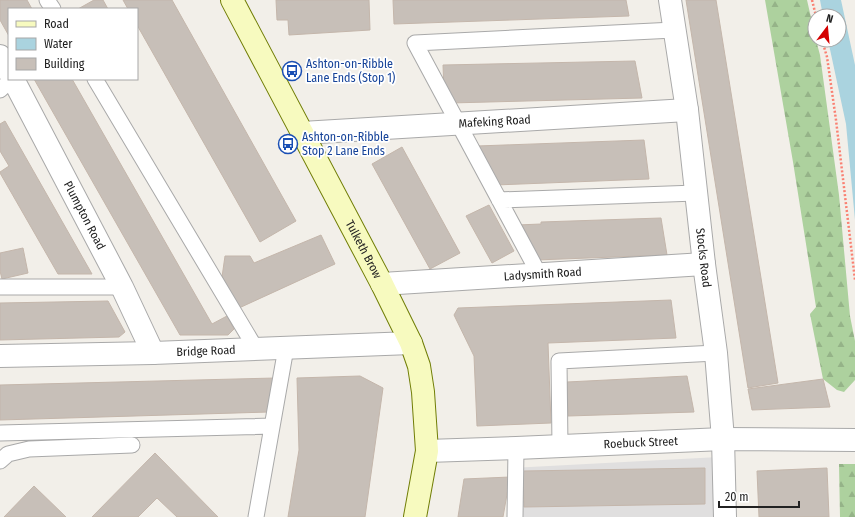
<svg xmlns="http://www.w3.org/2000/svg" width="855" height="517" viewBox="0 0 855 517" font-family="'Fira Sans Condensed',sans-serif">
	<defs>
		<pattern id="forest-firs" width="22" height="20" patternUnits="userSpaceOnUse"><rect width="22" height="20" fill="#add19e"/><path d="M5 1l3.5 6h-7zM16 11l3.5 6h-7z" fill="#95b388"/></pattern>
	</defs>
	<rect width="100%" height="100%" fill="#f2efe9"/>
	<path fill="#e0dfdf" d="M719,457L722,517H510L511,468Z"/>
	<path fill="url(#forest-firs)" d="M765,0H807L815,35V40H816L820,55L839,195L850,316L855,341V380L844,392L837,390L823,379L810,314L816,307L793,162Z
		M839,464H855V517H840Z"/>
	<path fill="#aad3df" d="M820,0H841L855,65V220L846,124L828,40H839V16H823Z"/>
	<path fill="#c7bfb8" stroke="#c4b6ab" d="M0,0H27L32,9H9V36L0,20Z
		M94,0H103L108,9H78Z
		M123,0H172L296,221L260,242L137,25V9H128Z
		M276,0H369L370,30L289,35L288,20H277Z
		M393,0H626L629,16L394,24Z
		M686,0H716L778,383L748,388Z
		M635,61L642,98L450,103L444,92L443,65Z
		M34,79H72L212,324L227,316L234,329L228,335H180Z
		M5,121L92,274H58L0,173V172L9,166L0,151V124Z
		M644,140L649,179L495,185L477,146Z
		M402,147L460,253L430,269L372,164Z
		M489,205L514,251L492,263L466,216Z
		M661,218L667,255L536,260L517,225L541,224V222Z
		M321,235L335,264L239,308L222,277L225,256H250L254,263Z
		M23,248L28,273L2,279L0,271V253Z
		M671,300L676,338L548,343L551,423L477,426L474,356L454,315L458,308Z
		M108,301L125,332L119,337L0,340V303Z
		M360,376L383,388L365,517H288L299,450L297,378Z
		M687,376L694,412L568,416L567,382Z
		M275,378L269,412L0,420V385Z
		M823,379L830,407L752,410L748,389Z
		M155,453L218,517H177L157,498L138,517H92Z
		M705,468V504L524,507L523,471Z
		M827,468L829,517H759L757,471Z
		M510,477L503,517H458L464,479Z
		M34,486L66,517H4Z"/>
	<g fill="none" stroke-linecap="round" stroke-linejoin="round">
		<defs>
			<path id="lane" d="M47,0L53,9
				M95,79L256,349
				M0,90L12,79
				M499,200L696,193
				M539,274L415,43L674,30
				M0,287H122
				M0,433L272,426
				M560,447L559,361L716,353
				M0,461L8,454L29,449L132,445
				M256,517L286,348
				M515,517L516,448"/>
			<g id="street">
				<path id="s1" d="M670,0L687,110L704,264L716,353L723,439L725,517"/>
				<path d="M0,56L9,72"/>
				<path id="s2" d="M13,79L122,287L153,353"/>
				<path id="s3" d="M302,133L687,110"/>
				<path id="s4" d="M382,284L704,264"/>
				<path id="s5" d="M0,356L153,353L411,343"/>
				<path id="s6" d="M427,451L516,448L723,439L855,440"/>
			</g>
			<g id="secondary">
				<path id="s7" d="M232,0L382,284L411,343L419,366L423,392L427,451L415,517"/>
			</g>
		</defs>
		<use href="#lane" stroke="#a9a9a9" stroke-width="17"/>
		<use href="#street" stroke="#a9a9a9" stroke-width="24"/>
		<use href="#secondary" stroke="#707d05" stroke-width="24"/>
		<path stroke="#fa8072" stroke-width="2.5" stroke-dasharray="2 2" stroke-linecap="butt" d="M812,0L816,16
			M822,40L827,57L836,120L855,280"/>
		<use href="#lane" stroke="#fff" stroke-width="15"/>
		<use href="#street" stroke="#fff" stroke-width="22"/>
		<use href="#secondary" stroke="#f7fabf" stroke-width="22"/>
	</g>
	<defs>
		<symbol id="bus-ring" viewBox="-11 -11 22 22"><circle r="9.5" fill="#fff" stroke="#1a4fb4" stroke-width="1.5"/><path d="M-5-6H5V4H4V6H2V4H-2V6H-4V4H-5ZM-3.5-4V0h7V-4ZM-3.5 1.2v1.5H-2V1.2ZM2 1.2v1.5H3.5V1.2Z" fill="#1a4fb4"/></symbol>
	</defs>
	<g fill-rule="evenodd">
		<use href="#bus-ring" x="281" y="60" width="22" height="22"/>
		<use href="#bus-ring" x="277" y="133" width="22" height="22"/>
	</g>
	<g text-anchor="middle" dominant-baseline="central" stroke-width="3.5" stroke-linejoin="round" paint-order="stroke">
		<g font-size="12" fill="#164399" stroke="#fff" text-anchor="start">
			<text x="306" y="64">Ashton-on-Ribble<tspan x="306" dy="14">Lane Ends (Stop 1)</tspan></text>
			<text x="302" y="137">Ashton-on-Ribble<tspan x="302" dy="14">Stop 2 Lane Ends</tspan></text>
		</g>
		<g font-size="12" fill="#222" stroke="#fff">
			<text stroke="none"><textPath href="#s3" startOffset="193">Mafeking Road</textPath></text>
			<text stroke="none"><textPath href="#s2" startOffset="154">Plumpton Road</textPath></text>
			<text stroke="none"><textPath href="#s7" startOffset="282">Tulketh Brow</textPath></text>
			<text stroke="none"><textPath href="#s1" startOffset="260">Stocks Road</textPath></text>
			<text stroke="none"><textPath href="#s4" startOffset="161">Ladysmith Road</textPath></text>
			<text stroke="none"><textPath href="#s5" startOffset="206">Bridge Road</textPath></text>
			<text stroke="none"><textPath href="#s6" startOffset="214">Roebuck Street</textPath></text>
		</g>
	</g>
	<rect x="8" y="8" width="130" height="72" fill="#ffffff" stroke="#a7a7a7"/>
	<rect x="16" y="21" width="20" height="6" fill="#f7fabf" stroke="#a7a7a7"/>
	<text x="44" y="28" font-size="12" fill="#222222">Road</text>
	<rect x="16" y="38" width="20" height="12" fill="#aad3df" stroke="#a7a7a7"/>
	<text x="44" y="48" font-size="12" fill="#222222">Water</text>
	<rect x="16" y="58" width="20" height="12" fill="#c7bfb8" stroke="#a7a7a7"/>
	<text x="44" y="68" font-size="12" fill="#222222">Building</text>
	<g transform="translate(827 28) rotate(16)"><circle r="19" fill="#ffffff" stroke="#a7a7a7"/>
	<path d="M0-3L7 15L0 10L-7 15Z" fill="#d40000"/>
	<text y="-6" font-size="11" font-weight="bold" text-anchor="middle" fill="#222222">N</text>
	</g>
	<path d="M719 501v6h80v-6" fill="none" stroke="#222222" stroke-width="2"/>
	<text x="725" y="501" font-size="12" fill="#222222" stroke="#ffffff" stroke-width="3" paint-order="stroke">20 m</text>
</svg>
